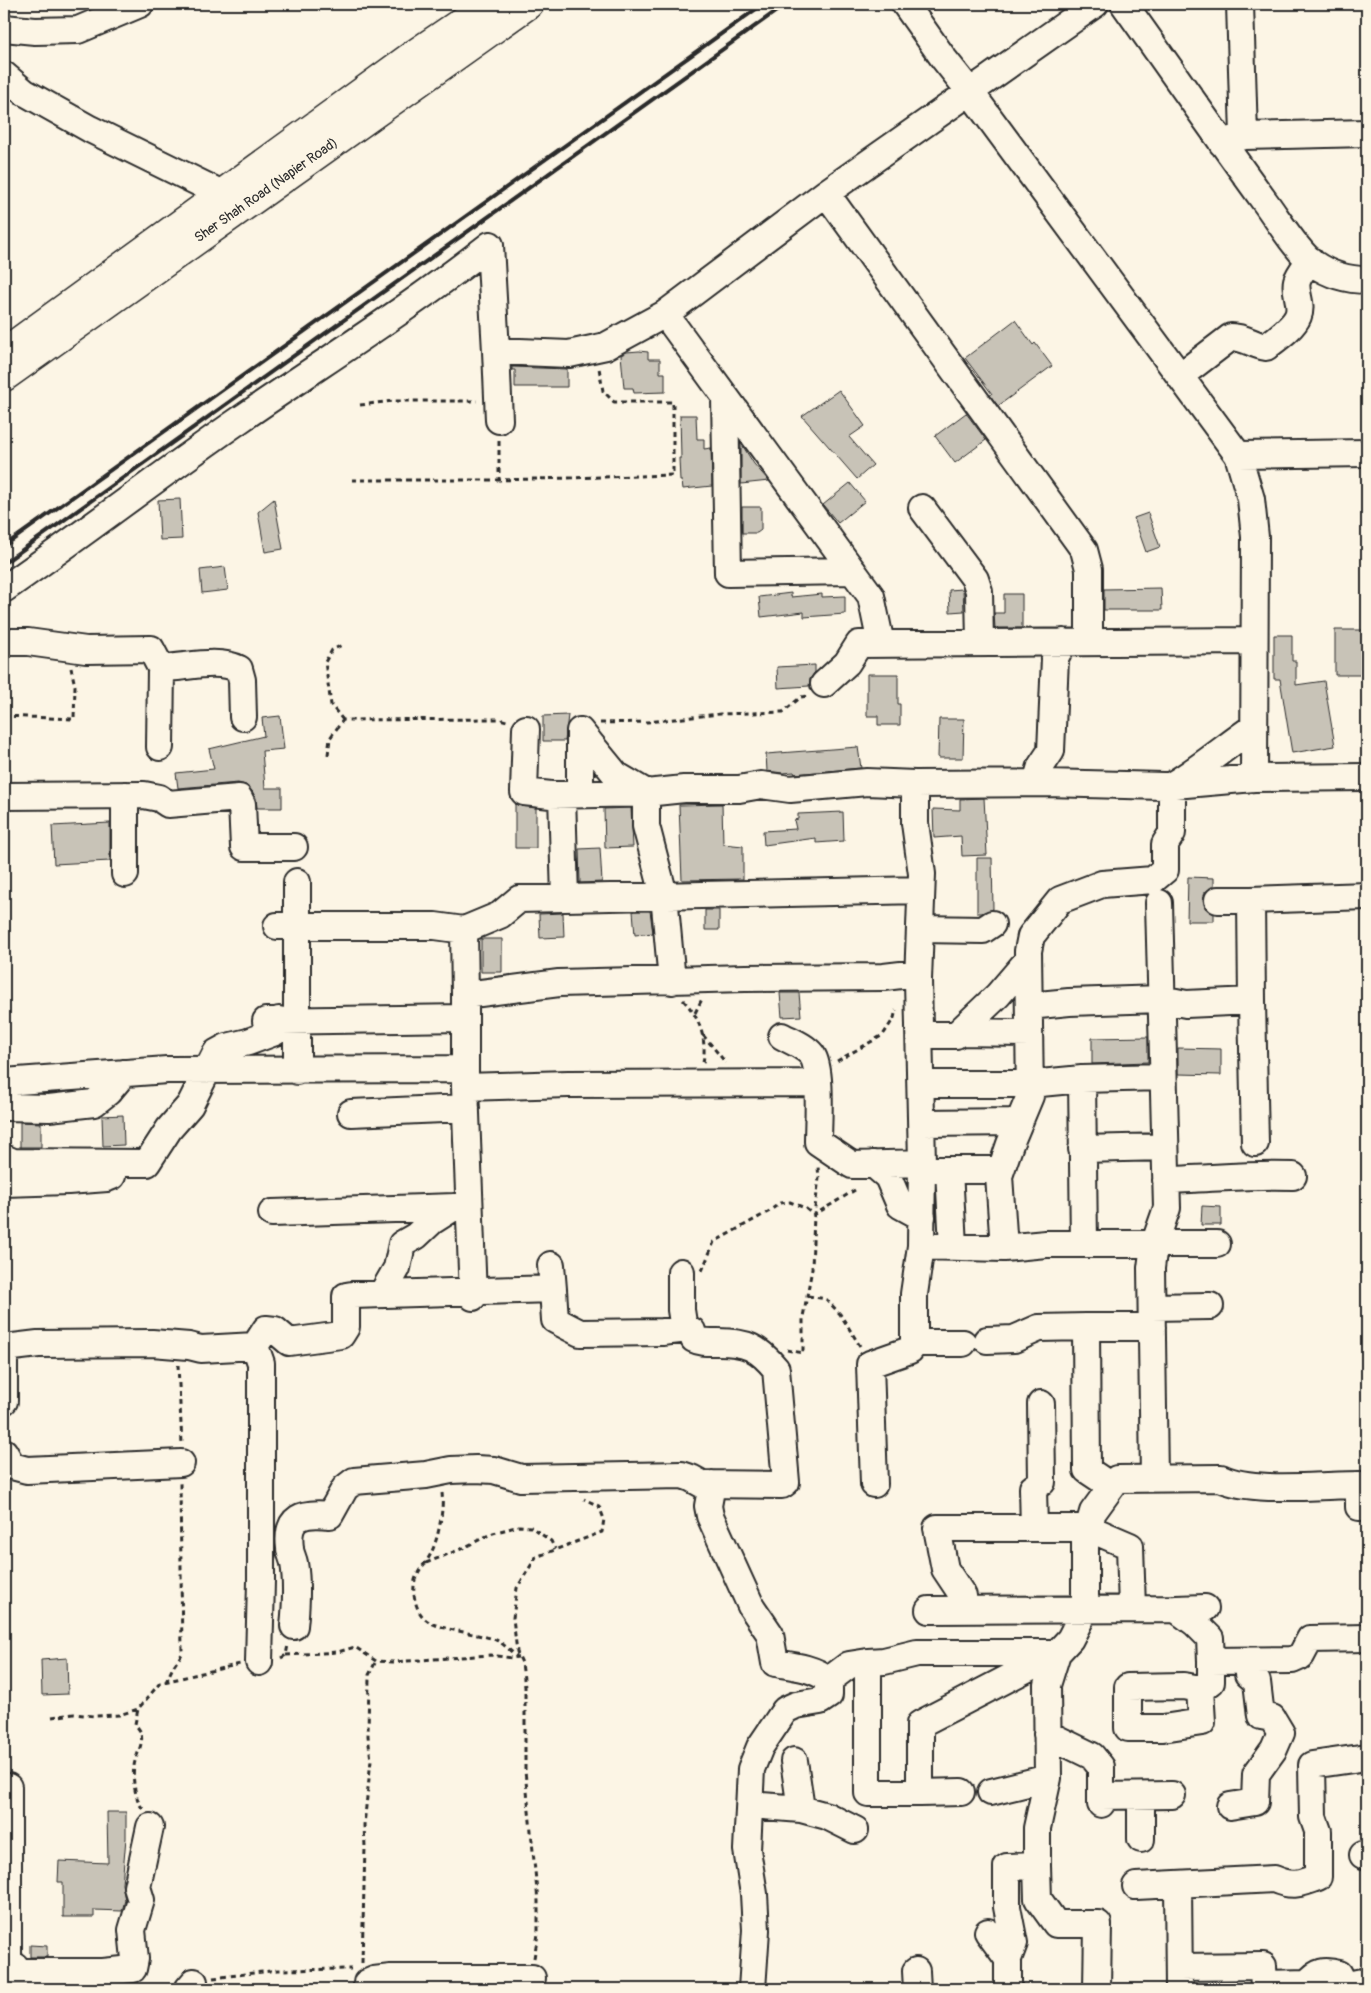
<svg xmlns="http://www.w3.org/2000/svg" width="1371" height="1993" viewBox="0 0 1371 1993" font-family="Pangolin,sans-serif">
	<rect width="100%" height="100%" fill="#fcf5e5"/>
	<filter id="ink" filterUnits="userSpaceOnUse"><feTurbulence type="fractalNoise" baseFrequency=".02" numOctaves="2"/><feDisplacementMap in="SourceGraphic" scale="10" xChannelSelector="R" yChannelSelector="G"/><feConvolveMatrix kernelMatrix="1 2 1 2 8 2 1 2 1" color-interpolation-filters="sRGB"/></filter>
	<g filter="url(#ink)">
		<path fill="#c8c3b7" stroke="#2b2b2b" d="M1015,320L1033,345L1035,343L1052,366L998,406L990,395L992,394L965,358Z
			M639,351L648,352V359H660V373H665V392L634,393L633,388H624L621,355L627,352Z
			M512,367L567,369V387H515V370H512Z
			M839,390L865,426L849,437L873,465L857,479L802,416Z
			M966,413L986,440L955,463L935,436Z
			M680,415H696L697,439H704V449L711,448L712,486L683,489L682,481H680L679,458H681Z
			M741,443L754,464L769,481L741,484Z
			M850,483L865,501L838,523L823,505Z
			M180,499L182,539L160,540L158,500Z
			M274,499L283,549L265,552L258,512Z
			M742,507H761V530L757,533H742Z
			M1148,513L1160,547L1146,552L1134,518Z
			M225,567L228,590L202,593L200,570Z
			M1161,588L1162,610H1104V589Z
			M963,589L964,611L950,612L949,590Z
			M791,593V597L822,594V597L845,596V614L804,617V612L761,617L759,597Z
			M1004,594H1022V628H995L994,613H1004Z
			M1335,630H1367V644H1364V675H1335Z
			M1274,635H1292V661H1296V685L1324,681L1335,746L1292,753L1280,679H1274Z
			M815,665V672L810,679L809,686L778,688L777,667Z
			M867,674H898V704H900V725H878V716H867Z
			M568,715L565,741H543V716Z
			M280,716L284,749L262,751L265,788H282V808H257L256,798L252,791L246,785L238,783L178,788L176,773L214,769L209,749L264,736L262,718Z
			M939,719H964L963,758H938Z
			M858,747L861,768L795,774L794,772L783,773L767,771L766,754Z
			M984,798L987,855L962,856L961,836L934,838L933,809L960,810V799Z
			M515,804L536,808V848H515Z
			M722,804L723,844L743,846V879L682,880L679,805Z
			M631,808L633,847L605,848L604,809Z
			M843,812L844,841L816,843V838L764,845L763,831L796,829L794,820L798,819V814Z
			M110,823V861L54,864L52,826Z
			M600,848L602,882L580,883L579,849Z
			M977,858H992L993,909L982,913H977Z
			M1188,877L1214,878V886L1205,892L1203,900L1205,908L1214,914V921H1187Z
			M705,910H719V930H705Z
			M633,911H650L653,933L635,935Z
			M563,913L564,937L540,938L539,914Z
			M481,939H502V972H481Z
			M780,993H799L801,1016L782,1017Z
			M1148,1037V1062L1092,1064V1038Z
			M1178,1048L1221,1049V1075L1178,1074Z
			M123,1115L124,1145L103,1146L102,1116Z
			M20,1122L41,1123V1147H20Z
			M1202,1206L1221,1207V1225H1201Z
			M67,1658L68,1694L42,1695L41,1660Z
			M107,1812H126V1838L122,1884L125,1900L122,1911L94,1910V1917H63V1882H58L59,1861L108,1863Z
			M30,1945L47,1946V1957H30Z"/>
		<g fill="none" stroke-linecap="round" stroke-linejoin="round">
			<defs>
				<path id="minor" d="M905,4L944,59L971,93L1238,455L1251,499L1255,537L1254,778L1367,777
					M1124,4C1171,70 1217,136 1265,202C1277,218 1298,253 1314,264C1330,275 1348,280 1367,280
					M1240,4L1244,136
					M4,28L35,31L78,30L140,4
					M4,75L24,92L90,129L222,194L233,209
					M1222,143L1244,136L1367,133
					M826,193L1084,550L1089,569V642
					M490,245L496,351L569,354L606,346L665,314L826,193L1095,4
					M665,314L871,596L881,644
					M496,351L499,420
					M1180,376L1231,337C1245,337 1253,345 1266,347C1276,339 1293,328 1298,316C1303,304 1294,292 1297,281C1299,274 1306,266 1310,260
					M725,397L728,573L853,571
					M1238,455L1367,453
					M922,508L975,579L979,591L980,643
					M4,589C84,534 161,474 241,419C325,361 410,308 490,245
					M4,642H28L86,650L151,649L161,668C185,668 217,658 239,669L242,680L243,717
					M824,684L847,663L859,644L1253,641
					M526,729L524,792L551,795L646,793
					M580,731L616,775L645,792
					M580,731V794
					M160,747L161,668
					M1036,783L1041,766L1051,751L1055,658L1063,642
					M915,784L1047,783L1163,786L1254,778
					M125,795V874
					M562,795L565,898
					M4,796L144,795L159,798L168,804L239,798L242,804L244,847H294
					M297,882V1071
					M1218,900H1251L1252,1001
					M1251,900L1367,896
					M277,926H435L464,930
					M920,929L983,930L992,924
					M918,973L884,977L745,978L559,983L465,995L464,930L500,915L519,899L921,890
					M672,981L664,895L646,826V793L684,789H739L761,785L790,789L867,782L915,784V823L922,874L918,980L922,1163L921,1246
					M465,995V1087L568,1084L818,1083
					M1029,1006L1069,1002L1161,999L1186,1004L1252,1001L1255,1143
					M266,1021L465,1018
					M959,1032L1029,1033
					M920,1035H956L998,995L1028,960
					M782,1036C791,1041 805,1046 812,1055C822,1069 818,1123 818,1142L852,1165L922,1163
					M1082,1079L1084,1244
					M4,1082L167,1070L465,1069
					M921,1084H1030L1082,1079L1163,1077
					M465,1087L473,1297
					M4,1107L49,1108L94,1103L108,1092L124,1073
					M351,1113L466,1108
					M922,1123L1019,1122
					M1082,1149L1165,1147
					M4,1158L13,1162L147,1163L169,1129L190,1105L216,1053L227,1047L248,1042L275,1032L279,1020
					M873,1164L888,1177L900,1205L922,1217
					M922,1170H1001
					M949,1170L953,1246
					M1166,1180C1208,1179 1251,1174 1293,1176
					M4,1183L68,1181L107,1178L112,1176
					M272,1213L455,1207
					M1004,1248L999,1176L1010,1144L1030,1096L1028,951L1031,936L1060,900L1102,884L1153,880L1165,870V844L1172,833V785C1201,768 1226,746 1254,727
					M551,1265L553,1289
					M681,1272V1310L684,1329
					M382,1294L397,1268L402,1244L416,1236L432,1221L454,1207
					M1152,1307L1210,1306
					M1086,1327H1152
					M987,1340L1014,1339L1039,1328L1086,1327L1087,1470L1111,1486
					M963,1343H914V1294L921,1246L1004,1248L1046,1244H1217
					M4,1346V1401
					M255,1346L261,1363V1581L259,1662
					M5,1348L38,1344L152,1343L189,1346L201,1349L255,1346L266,1329L275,1330L289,1342L341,1335L346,1327V1296L352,1295L553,1289L555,1320L580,1333L662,1332L688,1329L692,1331L694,1339C702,1343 709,1342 718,1342C746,1342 758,1347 776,1369L786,1482L782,1485L702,1484L691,1478L682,1475L521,1478L494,1470L476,1469L451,1470L426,1475L354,1481L345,1488L330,1515C303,1512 286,1516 290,1548C290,1553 293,1558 294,1563C297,1581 296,1607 294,1626
					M4,1452L12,1466L27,1470L181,1463
					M1154,1478L1151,1268L1154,1245L1167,1208L1159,903
					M712,1484L708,1506L710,1516L751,1606L770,1634L775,1663C794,1666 814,1668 829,1680V1695L820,1701L796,1705L785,1710L760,1747L751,1769L747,1850L754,1894L756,1930L752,1989
					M874,1484L870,1364L910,1350L914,1343
					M1359,1485V1507H1367
					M1034,1528L1033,1488L1042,1482L1041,1404
					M1205,1608L1176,1609L1195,1623L1210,1638L1211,1661
					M929,1610L1176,1609
					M964,1610L963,1596L945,1569L937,1528H1088L1130,1546L1132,1609
					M917,1653H1057L920,1724V1793H868V1662L884,1661Z
					M829,1680L849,1665L868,1662
					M1200,1689L1202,1722L1163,1728H1128V1687L1184,1686L1200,1689L1211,1682V1661L1292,1660L1301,1656L1310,1639L1367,1638
					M1047,1734L1092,1756L1101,1767V1804
					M794,1761L801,1809
					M8,1787V1966
					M991,1792L1048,1778
					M920,1793L961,1792
					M1101,1796L1172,1795
					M1141,1796V1839
					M750,1805L801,1809L827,1816L855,1830
					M1230,1806L1255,1802L1256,1774L1274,1749L1281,1733L1272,1718L1261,1716L1257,1682L1248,1674
					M1363,1855L1367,1856
					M1037,1866L1038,1899L1056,1924H1098L1097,1989
					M1178,1884L1179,1989
					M1136,1886L1274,1879C1292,1887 1300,1884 1318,1877V1831L1313,1817L1312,1765L1367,1757
					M988,1932L1008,1959
					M4,1967L15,1966V1972H103
					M1179,1967L1263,1966L1264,1989
					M916,1971L917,1989
					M1264,1984L1308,1983C1317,1971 1325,1970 1339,1974L1343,1982V1989
					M1343,1986L1367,1981
					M101,1989L99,1978L103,1972L133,1969L135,1959L132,1930L141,1900L137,1887L150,1827
					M188,1989L194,1982
					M367,1989V1983L374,1980L391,1978H532
					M1008,1989V1959L1014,1943L1007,1907V1867L1037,1866V1828L1048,1778L1047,1685L1057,1653L1070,1639L1085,1610V1540L1093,1512L1117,1479L1221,1478C1253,1494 1329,1484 1367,1485"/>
				<path id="major" d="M4,352L414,54L488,4
					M4,377L529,4"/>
			</defs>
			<use href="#minor" stroke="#2b2b2b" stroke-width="30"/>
			<use href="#major" stroke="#2b2b2b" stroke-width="31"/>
			<path stroke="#2b2b2b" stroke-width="3" stroke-dasharray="5 4" stroke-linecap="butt" d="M360,405L393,401H477
				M499,441V480L673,475V402H614L603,391L599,368
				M352,480H499
				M4,716L74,719L75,686L71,668
				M343,720L331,705L325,662L332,650L344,644
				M600,723L647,722L720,714L783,712L801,697L808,696
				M328,755L330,738L343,720L499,719L507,721
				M683,1000C700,1017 707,1040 703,1063
				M695,1013L702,999
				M703,1035L726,1063
				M837,1061L883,1035L894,1018L896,1010
				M702,1271L714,1242L768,1212L780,1203L790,1202L805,1208L814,1215L855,1190
				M808,1296L826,1299L840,1314L860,1346
				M787,1350L803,1353V1317L812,1269L814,1215L819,1178L818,1167
				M178,1365L182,1444
				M442,1493C444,1510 438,1542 429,1557C426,1563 421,1567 418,1573C410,1586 414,1609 425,1619C436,1630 479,1633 496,1640C503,1643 510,1651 517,1656
				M426,1563L461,1549L493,1533L519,1526L531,1527L551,1541L555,1549
				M286,1655L338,1652L355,1647L376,1661L393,1662L490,1655L512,1658L518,1657
				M281,1658L286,1655L288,1645
				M166,1682L173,1667L182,1654L180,1482
				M52,1717L74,1714L94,1716L119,1715L138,1709
				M143,1809C135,1800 132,1778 134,1766C135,1756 144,1745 141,1734C141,1731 137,1727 135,1724L138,1709L160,1683L240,1664
				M534,1958L538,1934V1901L525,1771V1687L522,1663L517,1652L513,1618L517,1588L536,1557L602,1532L604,1519L599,1506L584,1499
				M362,1963L365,1847L364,1825L371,1760L368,1736L369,1675L376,1661
				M213,1978L278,1970L351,1969"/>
			<use href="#minor" stroke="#fcf5e5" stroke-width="26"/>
			<use href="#major" stroke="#fcf5e5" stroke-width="28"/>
			<path stroke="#2b2b2b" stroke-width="4" d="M4,546L763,4
				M4,563L786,4"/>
		</g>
	</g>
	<g text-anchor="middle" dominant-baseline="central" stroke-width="5" stroke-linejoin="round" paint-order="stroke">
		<g font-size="14" fill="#2b2b2b" stroke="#fcf5e5">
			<text transform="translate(266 190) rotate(-35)">Sher Shah Road (Napier Road)</text>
		</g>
	</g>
	<rect width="1371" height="1993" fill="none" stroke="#fcf5e5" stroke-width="20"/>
	<rect x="10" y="10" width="1351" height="1973" fill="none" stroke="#2b2b2b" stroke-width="2" filter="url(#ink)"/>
</svg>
